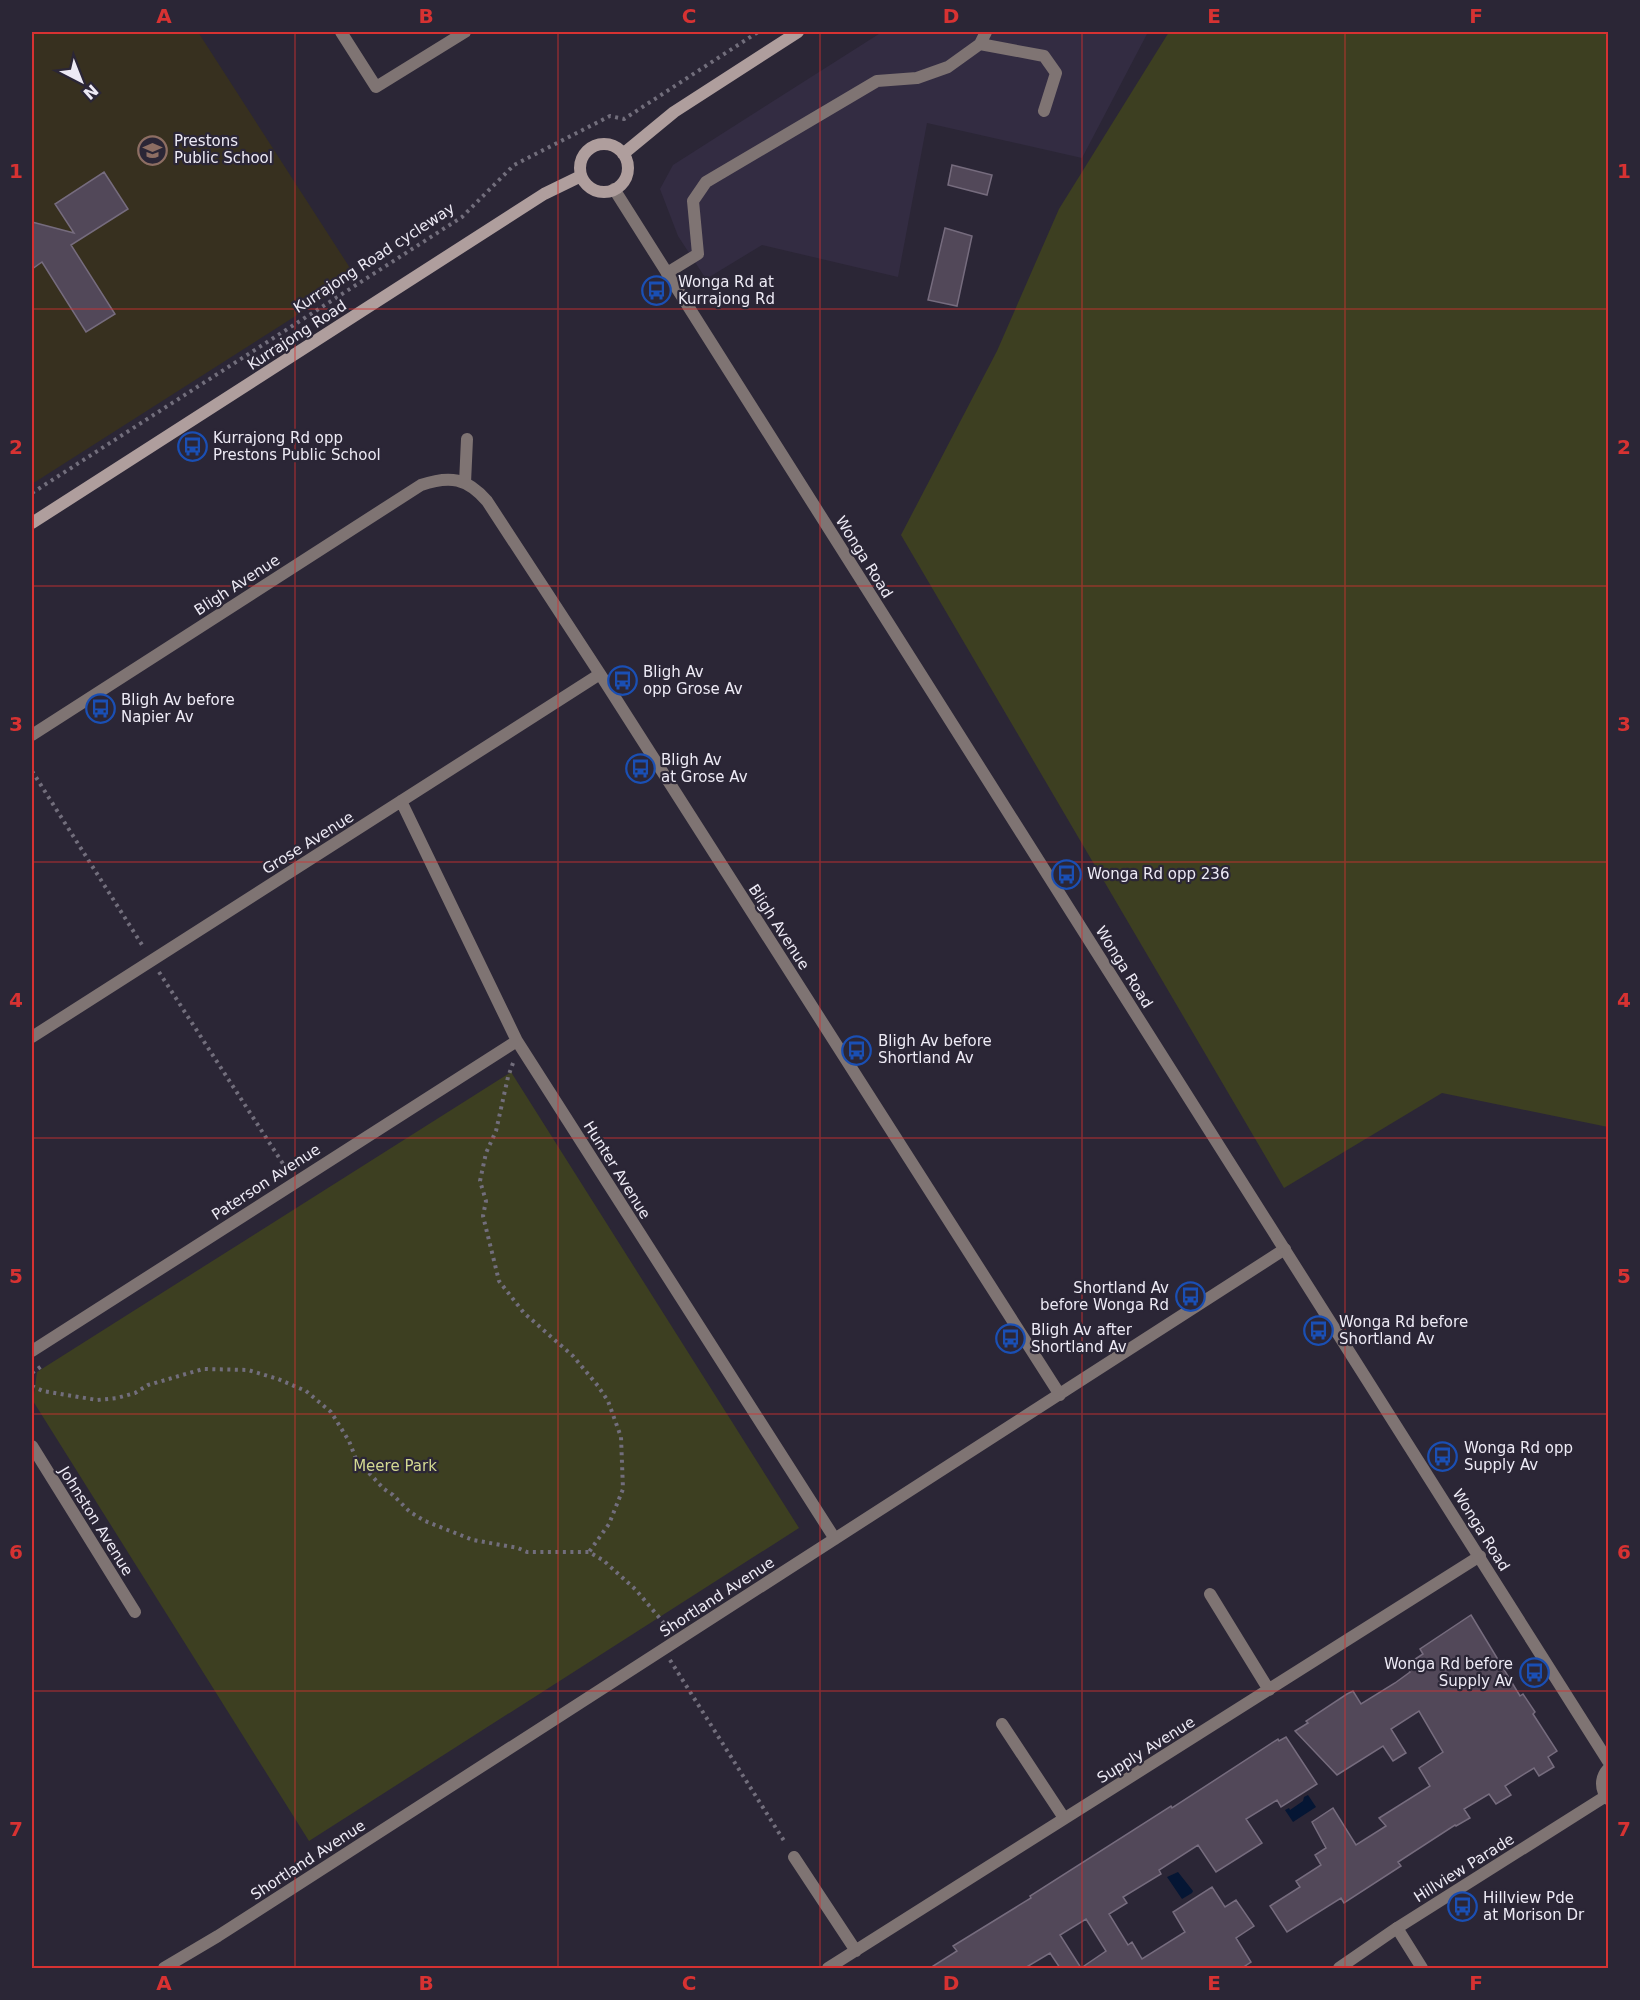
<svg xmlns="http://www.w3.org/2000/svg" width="1640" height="2000" viewBox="0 0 1640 2000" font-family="'DejaVu Sans',sans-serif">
	<rect width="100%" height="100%" fill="#2b2636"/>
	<path fill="#332c42" d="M882,32H1148L1082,158L927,123L898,277L762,245L706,279L678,236L660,189L673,165Z"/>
	<path fill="#37301f" d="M32,32H198L350,268L349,282L32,484Z"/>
	<path fill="#3d3f21" d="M1169,32H1608V1127L1442,1093L1284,1188L901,535L997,351L1059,209Z
		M511,1072L799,1528L309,1841L33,1401L37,1372Z"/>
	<path fill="#051634" d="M1308,1795L1316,1807L1293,1822L1285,1810L1289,1808L1290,1810L1303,1801L1304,1797Z
		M1178,1872L1193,1891L1192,1893L1182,1899L1167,1877Z"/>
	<path fill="#524859" stroke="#766c7e" stroke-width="1.5" fill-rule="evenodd" d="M952,165L992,175L987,195L948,185Z
		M104,172L128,209L71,245L115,314L86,332L42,262L32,269V222L74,233L55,204Z
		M945,228L972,236L957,306L928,300Z
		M1471,1615L1520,1696L1523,1694L1535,1712L1533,1714L1557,1751L1548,1757L1554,1767L1539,1776L1534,1768L1505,1786L1511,1795L1496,1804L1489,1794L1464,1809L1470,1818L1456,1826L1455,1825L1398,1862L1401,1866L1344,1903L1341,1898L1287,1932L1270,1906L1300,1887L1296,1881L1321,1865L1315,1855L1326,1848L1312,1822L1333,1808L1356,1845L1386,1826L1379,1818L1430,1786L1419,1768L1443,1752L1419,1711L1391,1729L1406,1753L1393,1761L1383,1746L1337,1775L1295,1731L1308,1723L1306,1721L1347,1694L1353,1691L1361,1704L1395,1683L1410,1672L1406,1665L1423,1654L1420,1649Z
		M1286,1737L1317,1784L1281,1807L1277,1800L1246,1819L1262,1843L1216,1872L1198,1845L1159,1870L1161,1874L1123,1897L1127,1903L1109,1914L1128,1945L1132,1942L1142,1959L1185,1932L1173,1912L1212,1887L1225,1907L1236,1900L1254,1926L1236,1938L1251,1962L1242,1968H1060L1050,1953L1025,1968H930L957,1951L953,1946L1031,1898L1030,1896L1171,1806L1172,1808L1278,1739L1279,1741ZM1086,1919L1106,1951L1081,1968L1060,1935Z"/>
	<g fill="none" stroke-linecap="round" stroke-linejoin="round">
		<path stroke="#726e7c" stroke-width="4" stroke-dasharray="3 4.5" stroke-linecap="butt" d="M32,493L462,217L514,165L610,116L624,119L758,32
			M32,771L144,948
			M159,972L287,1170
			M513,1063L508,1077L496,1131L486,1153L480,1181L486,1201L483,1216L499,1281L524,1313L573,1356L598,1386L608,1401L621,1437L623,1489L609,1524L589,1552
			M32,1373L43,1365
			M32,1386L43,1391L97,1400L117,1398L135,1393L148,1385L203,1369L248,1370L278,1379L306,1391L331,1412L349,1441L356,1459L384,1489L393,1495L410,1512L425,1521L473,1540L518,1548L527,1552H589L603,1560L636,1590L668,1628
			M670,1660L786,1844"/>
		<path stroke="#7f7473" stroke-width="12" d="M980,44L1044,56L1056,73L1044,111
			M667,273L698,254L693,201L706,182L877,81L917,78L948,67L980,44L986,32"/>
		<path stroke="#7f7473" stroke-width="12" d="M341,32L376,87L465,32
			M465,483L467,439
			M32,735L421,485C450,475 467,478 487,501L600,674L1060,1395
			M401,801L517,1041L835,1539
			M32,1037L600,674
			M32,1351L517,1041
			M32,1446L135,1612
			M1210,1594L1269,1690
			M1002,1724L1064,1818
			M794,1857L856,1951
			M1397,1928L1422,1968
			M164,1968L218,1936L1285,1249
			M828,1968L1480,1556"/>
		<path stroke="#7f7473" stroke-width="12" d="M614,189L1608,1761
			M1608,1769C1600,1778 1600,1789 1608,1799
			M1339,1968L1397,1928L1606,1796"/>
		<path stroke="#af9e9d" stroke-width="12" d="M580 168a24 24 0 1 1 48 0a24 24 0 1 1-48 0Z
			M623,154L674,112L798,32
			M32,523L544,194L581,176"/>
	</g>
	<path fill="none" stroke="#d73232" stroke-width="1.5" stroke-opacity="0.55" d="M295,32V1968M558,32V1968M820,32V1968M1082,32V1968M1345,32V1968M32,309H1608M32,586H1608M32,862H1608M32,1138H1608M32,1414H1608M32,1691H1608"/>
	<defs>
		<symbol id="school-ring" viewBox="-11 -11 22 22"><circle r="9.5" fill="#2b2636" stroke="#8d6e63" stroke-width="1.5"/><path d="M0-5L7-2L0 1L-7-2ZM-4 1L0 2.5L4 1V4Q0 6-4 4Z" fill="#8d6e63"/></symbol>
		<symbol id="bus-ring" viewBox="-11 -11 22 22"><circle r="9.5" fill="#2b2636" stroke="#1a4fb4" stroke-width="1.5"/><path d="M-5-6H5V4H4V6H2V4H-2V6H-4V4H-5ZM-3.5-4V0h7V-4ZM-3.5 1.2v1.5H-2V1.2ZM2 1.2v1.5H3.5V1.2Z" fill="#1a4fb4"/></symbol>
	</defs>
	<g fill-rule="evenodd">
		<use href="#school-ring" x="136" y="134" width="33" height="33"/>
		<use href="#bus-ring" x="640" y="274" width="33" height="33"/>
		<use href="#bus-ring" x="176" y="430" width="33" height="33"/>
		<use href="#bus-ring" x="606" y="664" width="33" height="33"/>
		<use href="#bus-ring" x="84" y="692" width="33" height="33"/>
		<use href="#bus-ring" x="624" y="752" width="33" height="33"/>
		<use href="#bus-ring" x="1050" y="858" width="33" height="33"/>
		<use href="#bus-ring" x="840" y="1034" width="33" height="33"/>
		<use href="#bus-ring" x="1174" y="1280" width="33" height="33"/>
		<use href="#bus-ring" x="1302" y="1314" width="33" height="33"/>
		<use href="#bus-ring" x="994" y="1322" width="33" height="33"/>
		<use href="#bus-ring" x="1426" y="1440" width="33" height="33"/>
		<use href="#bus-ring" x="1518" y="1656" width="33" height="33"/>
		<use href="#bus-ring" x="1446" y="1890" width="33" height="33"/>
	</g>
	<g text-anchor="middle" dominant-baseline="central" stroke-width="4.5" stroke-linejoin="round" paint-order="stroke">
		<g font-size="15" fill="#edeaf5" stroke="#2b2636" text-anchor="start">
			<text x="174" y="141">Prestons<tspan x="174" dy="17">Public School</tspan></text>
			<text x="678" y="282">Wonga Rd at<tspan x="678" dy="17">Kurrajong Rd</tspan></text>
			<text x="213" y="438">Kurrajong Rd opp<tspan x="213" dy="17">Prestons Public School</tspan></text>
			<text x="643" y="672">Bligh Av<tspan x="643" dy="17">opp Grose Av</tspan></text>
			<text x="121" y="700">Bligh Av before<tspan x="121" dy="17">Napier Av</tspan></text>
			<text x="661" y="760">Bligh Av<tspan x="661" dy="17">at Grose Av</tspan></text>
			<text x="1087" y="874">Wonga Rd opp 236</text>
			<text x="878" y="1041">Bligh Av before<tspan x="878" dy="17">Shortland Av</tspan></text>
			<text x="1169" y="1288" text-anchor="end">Shortland Av<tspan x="1169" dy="17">before Wonga Rd</tspan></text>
			<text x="1339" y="1322">Wonga Rd before<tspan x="1339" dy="17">Shortland Av</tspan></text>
			<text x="1031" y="1330">Bligh Av after<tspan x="1031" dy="17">Shortland Av</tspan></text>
			<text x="1464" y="1448">Wonga Rd opp<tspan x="1464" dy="17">Supply Av</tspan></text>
			<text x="1513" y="1664" text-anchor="end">Wonga Rd before<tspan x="1513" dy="17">Supply Av</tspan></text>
			<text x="1483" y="1898">Hillview Pde<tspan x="1483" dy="17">at Morison Dr</tspan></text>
		</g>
		<g font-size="15" fill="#edeaf5" stroke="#2b2636">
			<text transform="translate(374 258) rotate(-33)">Kurrajong Road cycleway</text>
			<text transform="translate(297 335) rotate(-33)">Kurrajong Road</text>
			<text transform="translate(864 557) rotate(58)">Wonga Road</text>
			<text transform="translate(237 585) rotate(-33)">Bligh Avenue</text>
			<text transform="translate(308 843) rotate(-32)">Grose Avenue</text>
			<text transform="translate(779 927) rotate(57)">Bligh Avenue</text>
			<text transform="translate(1124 967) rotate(58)">Wonga Road</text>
			<text transform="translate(617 1170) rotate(58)">Hunter Avenue</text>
			<text transform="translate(266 1182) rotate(-33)">Paterson Avenue</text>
			<text transform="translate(96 1521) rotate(58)">Johnston Avenue</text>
			<text transform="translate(1481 1530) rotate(58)">Wonga Road</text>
			<text transform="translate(717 1597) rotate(-33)">Shortland Avenue</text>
			<text transform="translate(1146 1750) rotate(-32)">Supply Avenue</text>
			<text transform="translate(308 1860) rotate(-33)">Shortland Avenue</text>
			<text transform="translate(1464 1868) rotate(-32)">Hillview Parade</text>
		</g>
		<g font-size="15" fill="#d3d991" stroke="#2b2636">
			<text x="395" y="1466">Meere Park</text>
		</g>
	</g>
	<rect width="1640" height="2000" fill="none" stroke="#2b2636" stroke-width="66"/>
	<g transform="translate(81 81) rotate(138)" stroke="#2b2636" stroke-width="4.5" paint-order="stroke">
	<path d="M0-4.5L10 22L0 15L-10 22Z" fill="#edeaf5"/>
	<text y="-9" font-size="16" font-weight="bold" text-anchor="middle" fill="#edeaf5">N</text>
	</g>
	<rect x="33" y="33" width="1574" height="1934" fill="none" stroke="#d73232" stroke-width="2"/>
	<g font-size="20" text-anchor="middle" font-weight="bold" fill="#d73232">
		<text x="164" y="23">A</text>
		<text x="426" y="23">B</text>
		<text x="689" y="23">C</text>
		<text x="951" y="23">D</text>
		<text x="1214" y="23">E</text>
		<text x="1476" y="23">F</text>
		<text x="16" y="178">1</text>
		<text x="1624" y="178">1</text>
		<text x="16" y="454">2</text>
		<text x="1624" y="454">2</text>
		<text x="16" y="731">3</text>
		<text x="1624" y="731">3</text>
		<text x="16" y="1007">4</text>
		<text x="1624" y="1007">4</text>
		<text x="16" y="1283">5</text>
		<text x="1624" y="1283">5</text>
		<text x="16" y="1559">6</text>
		<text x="1624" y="1559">6</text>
		<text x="16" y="1836">7</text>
		<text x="1624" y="1836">7</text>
		<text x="164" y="1990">A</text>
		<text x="426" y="1990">B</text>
		<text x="689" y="1990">C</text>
		<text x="951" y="1990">D</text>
		<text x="1214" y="1990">E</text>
		<text x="1476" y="1990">F</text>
	</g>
</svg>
